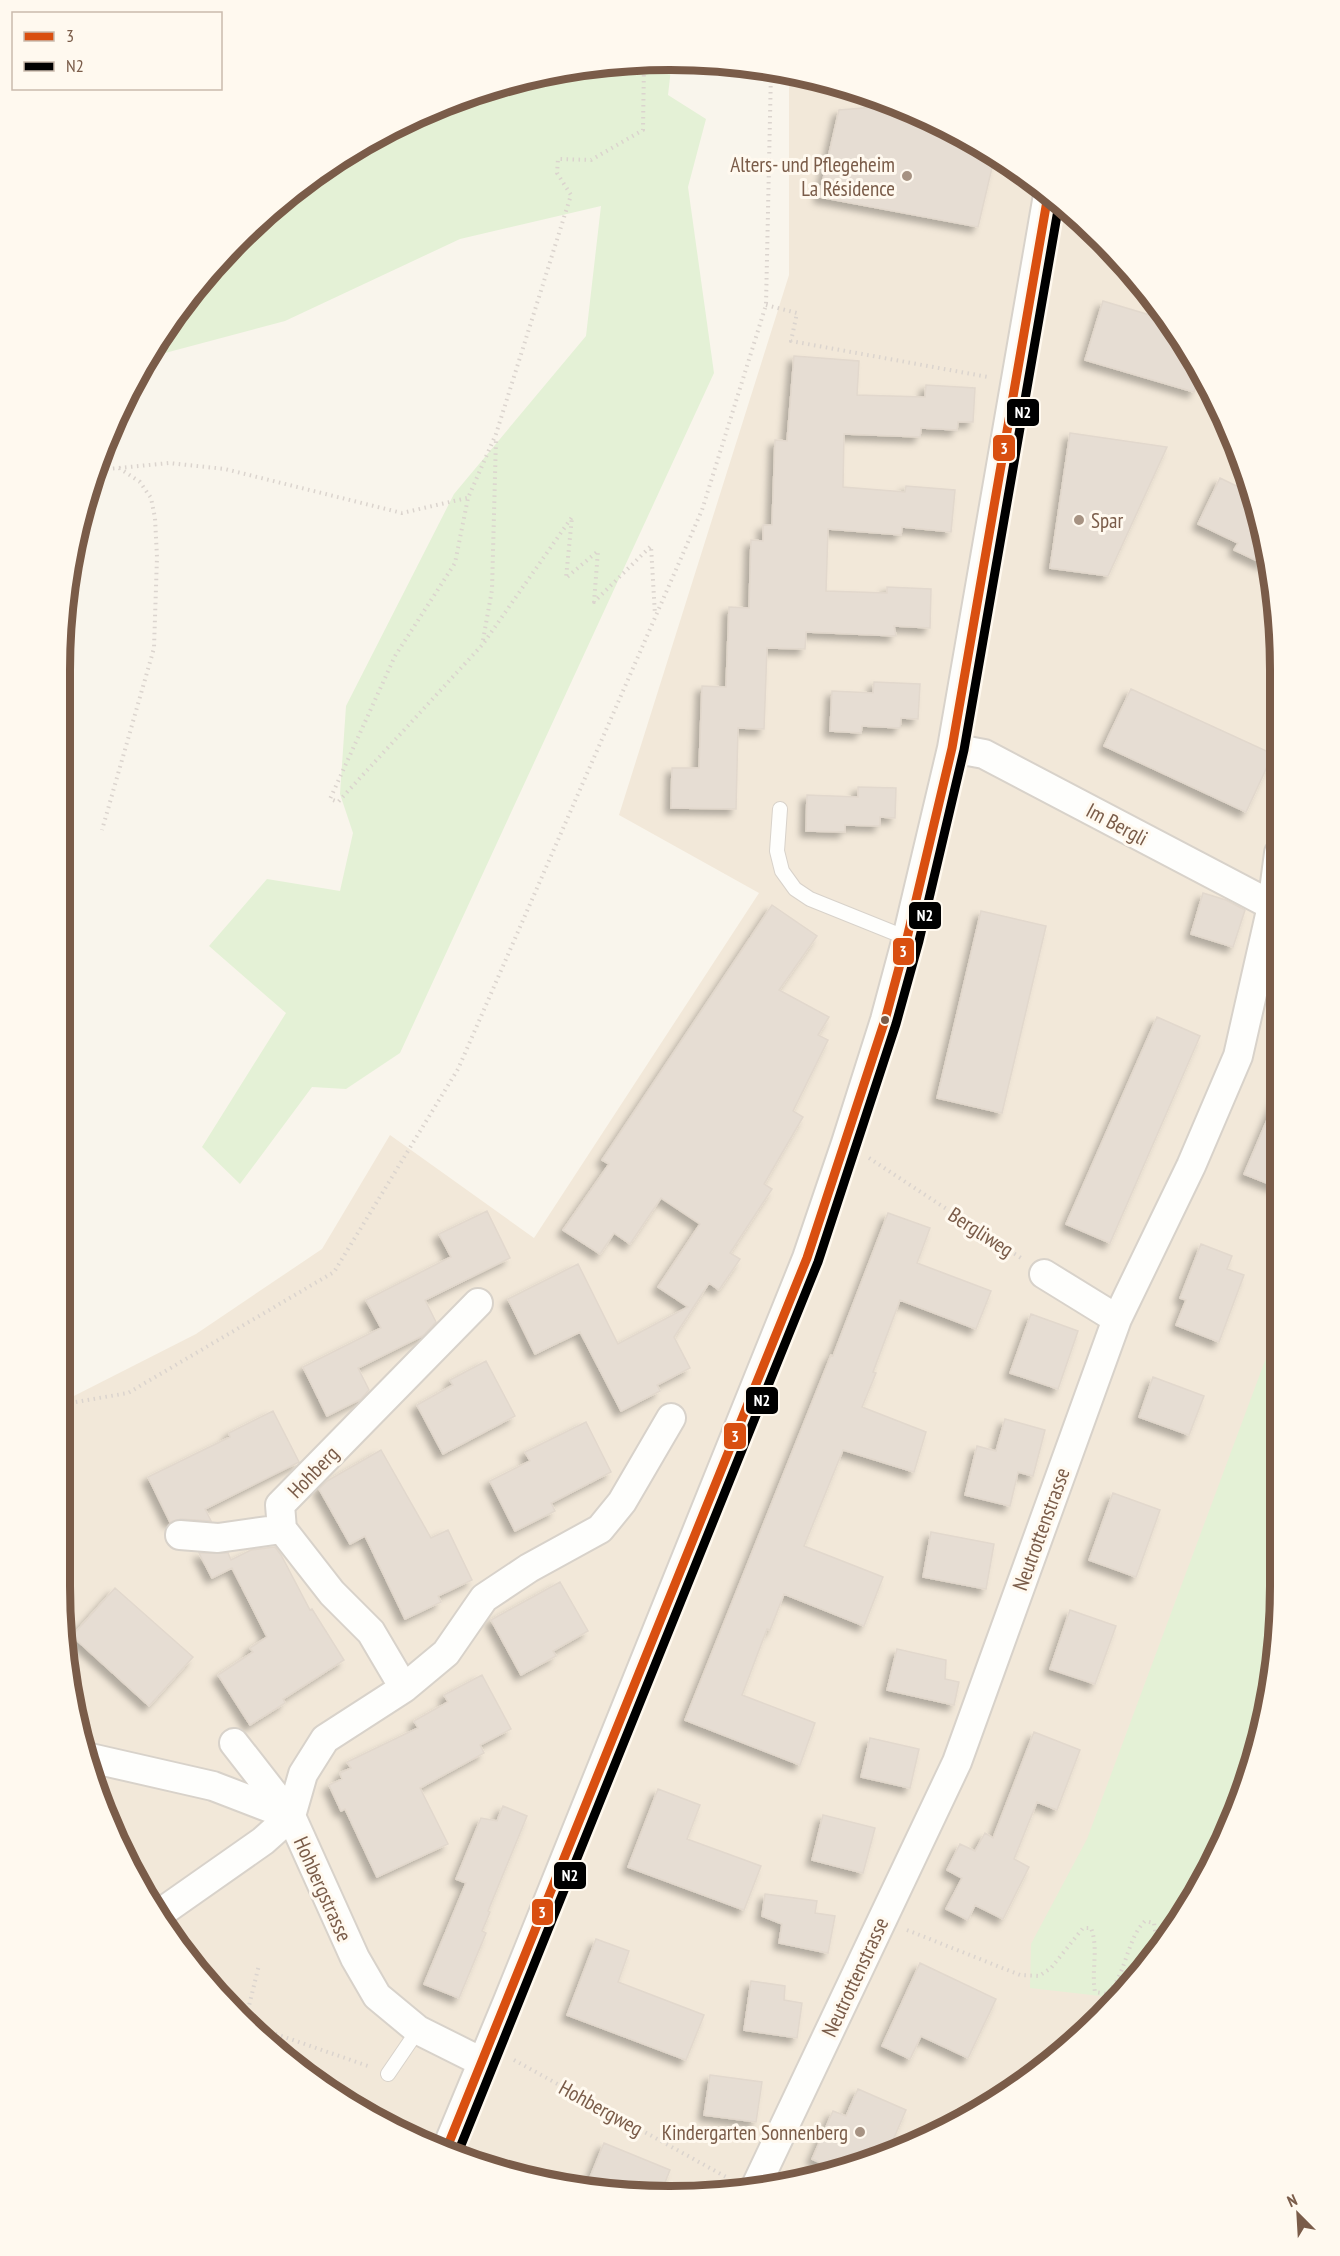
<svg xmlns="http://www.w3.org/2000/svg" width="1340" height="2256" viewBox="0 0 1340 2256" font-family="'PT Sans Narrow',sans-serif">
	<defs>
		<filter id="shadow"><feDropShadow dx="-5.5" dy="5.5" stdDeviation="3" flood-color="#0004"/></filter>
	</defs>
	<rect width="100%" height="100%" fill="#f9f5ec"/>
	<path fill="#f2e8d9" d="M789,72L903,106L1009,163L1102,239L1198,365L1248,474L1279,630V1626L1248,1782L1177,1925L1128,1988L1042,2070L975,2114L866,2164L789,2184L670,2196L512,2175L401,2133L331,2093L239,2018L186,1957L123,1856L92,1782L65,1666L64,1401L196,1334L322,1249L390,1135L534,1238L759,893L619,815L789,275Z"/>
	<path fill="#e4f1d6" d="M670,60H672L668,95L706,119L688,187L714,373L400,1053L346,1089L312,1087L240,1184L202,1147L286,1013L209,946L267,879L340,891L353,833L340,794L346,706L454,494L586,336L601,206L460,239L285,321L150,357L163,331L238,239L331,163L436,107L551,72Z
		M1279,1323V1626L1248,1782L1177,1925L1128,1988L1118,1998L1030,1988L1031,1944L1087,1839Z"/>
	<path fill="#e6ddd3" stroke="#e2d8cd" stroke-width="1.5" filter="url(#shadow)" d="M899,105L995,155L978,227L819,197L839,110Z
		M1103,301L1163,319L1201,371L1194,392L1085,360Z
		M794,356L859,361L857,395L925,397L926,385L975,388L973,422H958L957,430L921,428L920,437L844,434L843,487L905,492L906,486L955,490L951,532L902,527L901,535L828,529L826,591L887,593V587L931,589L930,628L894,626L896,636L806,632L805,649L767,648L764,729L738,728L736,809L671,808L672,768H699L702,686L726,687L729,607L749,608L751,540L763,541V525H772L775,440L787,441Z
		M1070,433L1167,447L1108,576L1050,568Z
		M1220,478L1251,493L1266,565L1234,550L1238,543L1198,524Z
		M874,682L920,684L918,719L901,718L900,728L862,726L861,733L830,731L832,691L873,693Z
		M1131,689L1273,754L1246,812L1104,746Z
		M858,787L896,788L895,818L880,817V826L845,825V832L806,831L807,795L858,797Z
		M1203,893L1226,900L1245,910L1233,947L1191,934Z
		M772,905L817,936L779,990L829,1017L818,1035L828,1040L793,1111L803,1117L764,1184L772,1189L730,1253L740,1259L719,1290L709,1283L674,1337L690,1368L657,1385L660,1391L621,1411L580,1332L535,1354L508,1299L578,1264L618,1344L688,1307L658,1287L700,1224L661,1198L630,1244L614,1233L600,1254L563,1230L609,1164L602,1160Z
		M981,911L1046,926L1002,1113L937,1098Z
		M1157,1017L1200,1036L1110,1243L1066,1224Z
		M1279,1092V1188L1244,1174Z
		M487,1211L510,1258L425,1300L436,1322L424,1335L358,1368L369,1390L361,1399L327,1416L303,1367L381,1328L366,1300L451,1257L439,1234Z
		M888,1213L930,1228L917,1263L991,1291L976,1329L900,1300L873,1372L876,1373L862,1407L926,1432L914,1472L843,1450L804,1546L883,1577L864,1626L784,1594L770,1630L767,1629L742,1695L815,1723L800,1765L685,1720L831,1355L833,1356Z
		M1201,1244L1232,1256L1227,1269L1244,1275L1219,1342L1176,1325L1186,1300L1180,1298Z
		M1031,1314L1078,1331L1058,1389L1010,1373Z
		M486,1361L515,1416L443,1454L417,1405L453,1385L450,1380Z
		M1153,1377L1204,1396L1189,1435L1139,1417Z
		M273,1411L299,1462L205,1509L211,1521L181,1519L170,1522L148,1477L230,1437L229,1433Z
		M1005,1419L1045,1430L1033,1476L1018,1472L1010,1506L965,1495L977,1446L996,1451Z
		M586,1422L611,1472L551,1503L555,1511L515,1531L490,1481L530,1461L525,1452Z
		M381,1450L431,1538L448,1530L472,1580L438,1596L441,1602L405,1619L365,1536L350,1544L319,1489L327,1481Z
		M1113,1493L1160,1510L1136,1577L1089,1560Z
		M931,1532L994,1544L986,1589L923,1577Z
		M275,1547L281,1555L310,1610L312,1609L344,1660L283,1699L285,1703L250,1725L218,1675L253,1652L250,1648L267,1637L232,1568L212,1578L199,1553H228L231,1560L251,1550Z
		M560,1582L588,1631L553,1651L556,1656L521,1675L491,1620Z
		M115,1588L193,1657L149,1706L72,1636Z
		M1070,1610L1116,1626L1095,1684L1050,1669Z
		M897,1649L946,1660L945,1679L959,1682L954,1705L887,1690Z
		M482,1675L511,1729L480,1745L484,1753L420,1788L448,1844L377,1877L345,1809L341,1811L329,1785L342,1779L340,1773L351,1768L347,1762L418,1728L414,1721L448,1702L444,1695Z
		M1034,1732L1080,1750L1057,1810L1037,1802L1014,1859L1029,1867L1003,1919L975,1905L968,1920L946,1909L962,1878L947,1870L960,1844L975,1851L985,1833L993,1838Z
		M870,1738L919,1749L910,1788L861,1777Z
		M658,1789L700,1805L687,1839L761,1866L744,1910L628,1867Z
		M503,1806L527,1816L488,1911L490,1912L482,1931L486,1933L459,1998L424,1984L466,1883L456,1879L481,1818L497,1821Z
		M823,1815L875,1828L863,1873L812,1860Z
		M765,1894L817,1901L815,1913L835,1916L828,1953L779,1943L782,1924L762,1916Z
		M596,1939L629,1951L618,1982L704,2015L686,2060L567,2015Z
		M920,1963L996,1999L968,2058L921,2036L910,2059L882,2046Z
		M751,1981L785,1986L784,2000L802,2003L797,2038L744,2030Z
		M710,2075L762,2082L756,2122L704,2115Z
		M858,2089L906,2110L887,2154L870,2147L862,2165L839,2171L812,2159L833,2111L846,2116Z
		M604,2143L670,2170L660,2195L587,2185Z"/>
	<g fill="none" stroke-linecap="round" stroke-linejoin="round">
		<defs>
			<path id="service" d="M780,809L777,851L782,871L795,889L810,899L907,938
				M388,2074L418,2030"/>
			<path id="minor" d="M952,748L984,754L1279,909
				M1044,1274L1117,1319
				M180,1535L218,1538L282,1529
				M404,1688L371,1632L332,1593L282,1529L280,1505L478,1303
				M234,1743L291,1816L355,1958L377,1996L418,2030L482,2062
				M86,1757L213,1786L291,1816
				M291,1816L303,1774L325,1739L404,1688L446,1653L484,1598L529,1568L600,1529L622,1502L671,1418
				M159,1914L263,1841L291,1816
				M446,2150L508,2001L807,1258L846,1143L885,1020L907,938L952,748L1048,195
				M755,2188L957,1762L1117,1319L1191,1166L1238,1056L1272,906L1279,853"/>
		</defs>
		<use href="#service" stroke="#d8d2ca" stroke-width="16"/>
		<use href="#minor" stroke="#d8d2ca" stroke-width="32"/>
		<path stroke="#dbd4ce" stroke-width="4" stroke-dasharray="1.5 4.5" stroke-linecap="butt" d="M644,63L643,130L591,160L558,159L557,173L571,195L496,434L468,498L455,563L395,656L330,799L338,802L483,644L572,517L566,578L598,551L594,602L651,546L655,615
			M766,305L797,313L791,341L988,377
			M119,468L169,463L225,469L402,513L467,498
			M95,470L119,468L140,482L151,498L155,518L157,557L154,648L102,830
			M483,640L492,590L496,438
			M869,1158L1021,1258
			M64,1404L128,1393L334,1272L458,1069L702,510L766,305L771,70
			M907,1930L1020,1975L1039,1976L1051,1968L1083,1928H1091C1099,1949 1091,1970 1095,1992L1107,1994C1127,1974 1126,1940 1145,1921L1154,1923L1156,1937L1154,1955
			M245,2022L259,1965
			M247,2024L368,2066
			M514,2060L728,2178"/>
		<use href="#service" stroke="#fefefc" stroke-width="14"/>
		<use href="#minor" stroke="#fefefc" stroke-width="28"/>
		<defs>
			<path id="bus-1" d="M446,2150L807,1258L885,1020L907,938L952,748L1048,195"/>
			<path id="bus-2" d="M457,2155L818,1262L896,1024L919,941L964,750L1059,204"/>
		</defs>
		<use href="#bus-1" stroke="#fff9ef" stroke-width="14"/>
		<use href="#bus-2" stroke="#fff9ef" stroke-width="14"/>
		<use href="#bus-1" stroke="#d94f10" stroke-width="9"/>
		<use href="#bus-2" stroke="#000" stroke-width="9"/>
	</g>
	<g fill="#a69282" stroke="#fff9ef" stroke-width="2">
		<circle cx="907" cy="176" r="6"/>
		<circle cx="1079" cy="520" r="6"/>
		<circle cx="860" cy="2132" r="6"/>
	</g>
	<circle fill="#7a5c49" stroke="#fff9ef" stroke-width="2" cx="885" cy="1020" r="5"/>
	<g text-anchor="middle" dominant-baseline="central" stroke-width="6" stroke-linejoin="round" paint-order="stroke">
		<g font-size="21" fill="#7a5c49" stroke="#fff9ef" text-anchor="end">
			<text x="895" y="164">Alters- und Pflegeheim<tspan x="895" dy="24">La Résidence</tspan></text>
			<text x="1091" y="520" text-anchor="start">Spar</text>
			<text x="848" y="2132">Kindergarten Sonnenberg</text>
		</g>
		<g font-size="21" fill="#7a5c49" stroke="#fff9ef">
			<text transform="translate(1117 824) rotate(28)">Im Bergli</text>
			<text transform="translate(981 1232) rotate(33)">Bergliweg</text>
			<text transform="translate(313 1472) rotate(-46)">Hohberg</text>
			<text transform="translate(1041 1529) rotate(-70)">Neutrottenstrasse</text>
			<text transform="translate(323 1889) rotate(66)">Hohbergstrasse</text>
			<text transform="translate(855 1977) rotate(-65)">Neutrottenstrasse</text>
			<text transform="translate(601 2108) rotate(29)">Hohbergweg</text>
		</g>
	</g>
	<path d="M0 0H1340V2256H0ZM670 70H670A600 600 0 0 1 1270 670V1586A600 600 0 0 1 670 2186H670A600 600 0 0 1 70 1586V670A600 600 0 0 1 670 70Z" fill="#fff9ef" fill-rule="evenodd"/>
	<path fill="none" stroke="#7a5c49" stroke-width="8" d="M670 70H670A600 600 0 0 1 1270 670V1586A600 600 0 0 1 670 2186H670A600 600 0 0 1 70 1586V670A600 600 0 0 1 670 70Z"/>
	<g stroke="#fff9ef" stroke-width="2">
		<rect x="1006" y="398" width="34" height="29" rx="6" fill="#000"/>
		<rect x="992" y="434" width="24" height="28" rx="6" fill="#d94f10"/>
		<rect x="908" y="901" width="34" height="29" rx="6" fill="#000"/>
		<rect x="892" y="937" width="23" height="29" rx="6" fill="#d94f10"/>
		<rect x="745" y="1386" width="34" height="29" rx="6" fill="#000"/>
		<rect x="723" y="1422" width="24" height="28" rx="6" fill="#d94f10"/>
		<rect x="553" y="1861" width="34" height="29" rx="6" fill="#000"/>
		<rect x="531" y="1898" width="23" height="28" rx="6" fill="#d94f10"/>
	</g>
	<g font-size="16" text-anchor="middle" font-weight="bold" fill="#fff">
		<text x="1023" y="418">N2</text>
		<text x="1004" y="454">3</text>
		<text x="925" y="921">N2</text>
		<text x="903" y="957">3</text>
		<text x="762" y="1406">N2</text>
		<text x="735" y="1442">3</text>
		<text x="570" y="1881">N2</text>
		<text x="542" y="1918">3</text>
	</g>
	<rect x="12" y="12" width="210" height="78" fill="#fff9ef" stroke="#cabaad" stroke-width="1.5"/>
	<rect x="24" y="32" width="30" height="9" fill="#d94f10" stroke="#cabaad" stroke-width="1.5"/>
	<text x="66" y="42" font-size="18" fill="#7a5c49">3</text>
	<rect x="24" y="62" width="30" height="9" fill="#000000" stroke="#cabaad" stroke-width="1.5"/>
	<text x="66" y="72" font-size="18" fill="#7a5c49">N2</text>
	<g transform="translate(1298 2214) rotate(336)" stroke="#fff9ef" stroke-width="4.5" paint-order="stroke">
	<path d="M0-4.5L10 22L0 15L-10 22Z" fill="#7a5c49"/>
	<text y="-9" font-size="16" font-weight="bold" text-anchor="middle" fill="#7a5c49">N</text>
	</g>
</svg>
